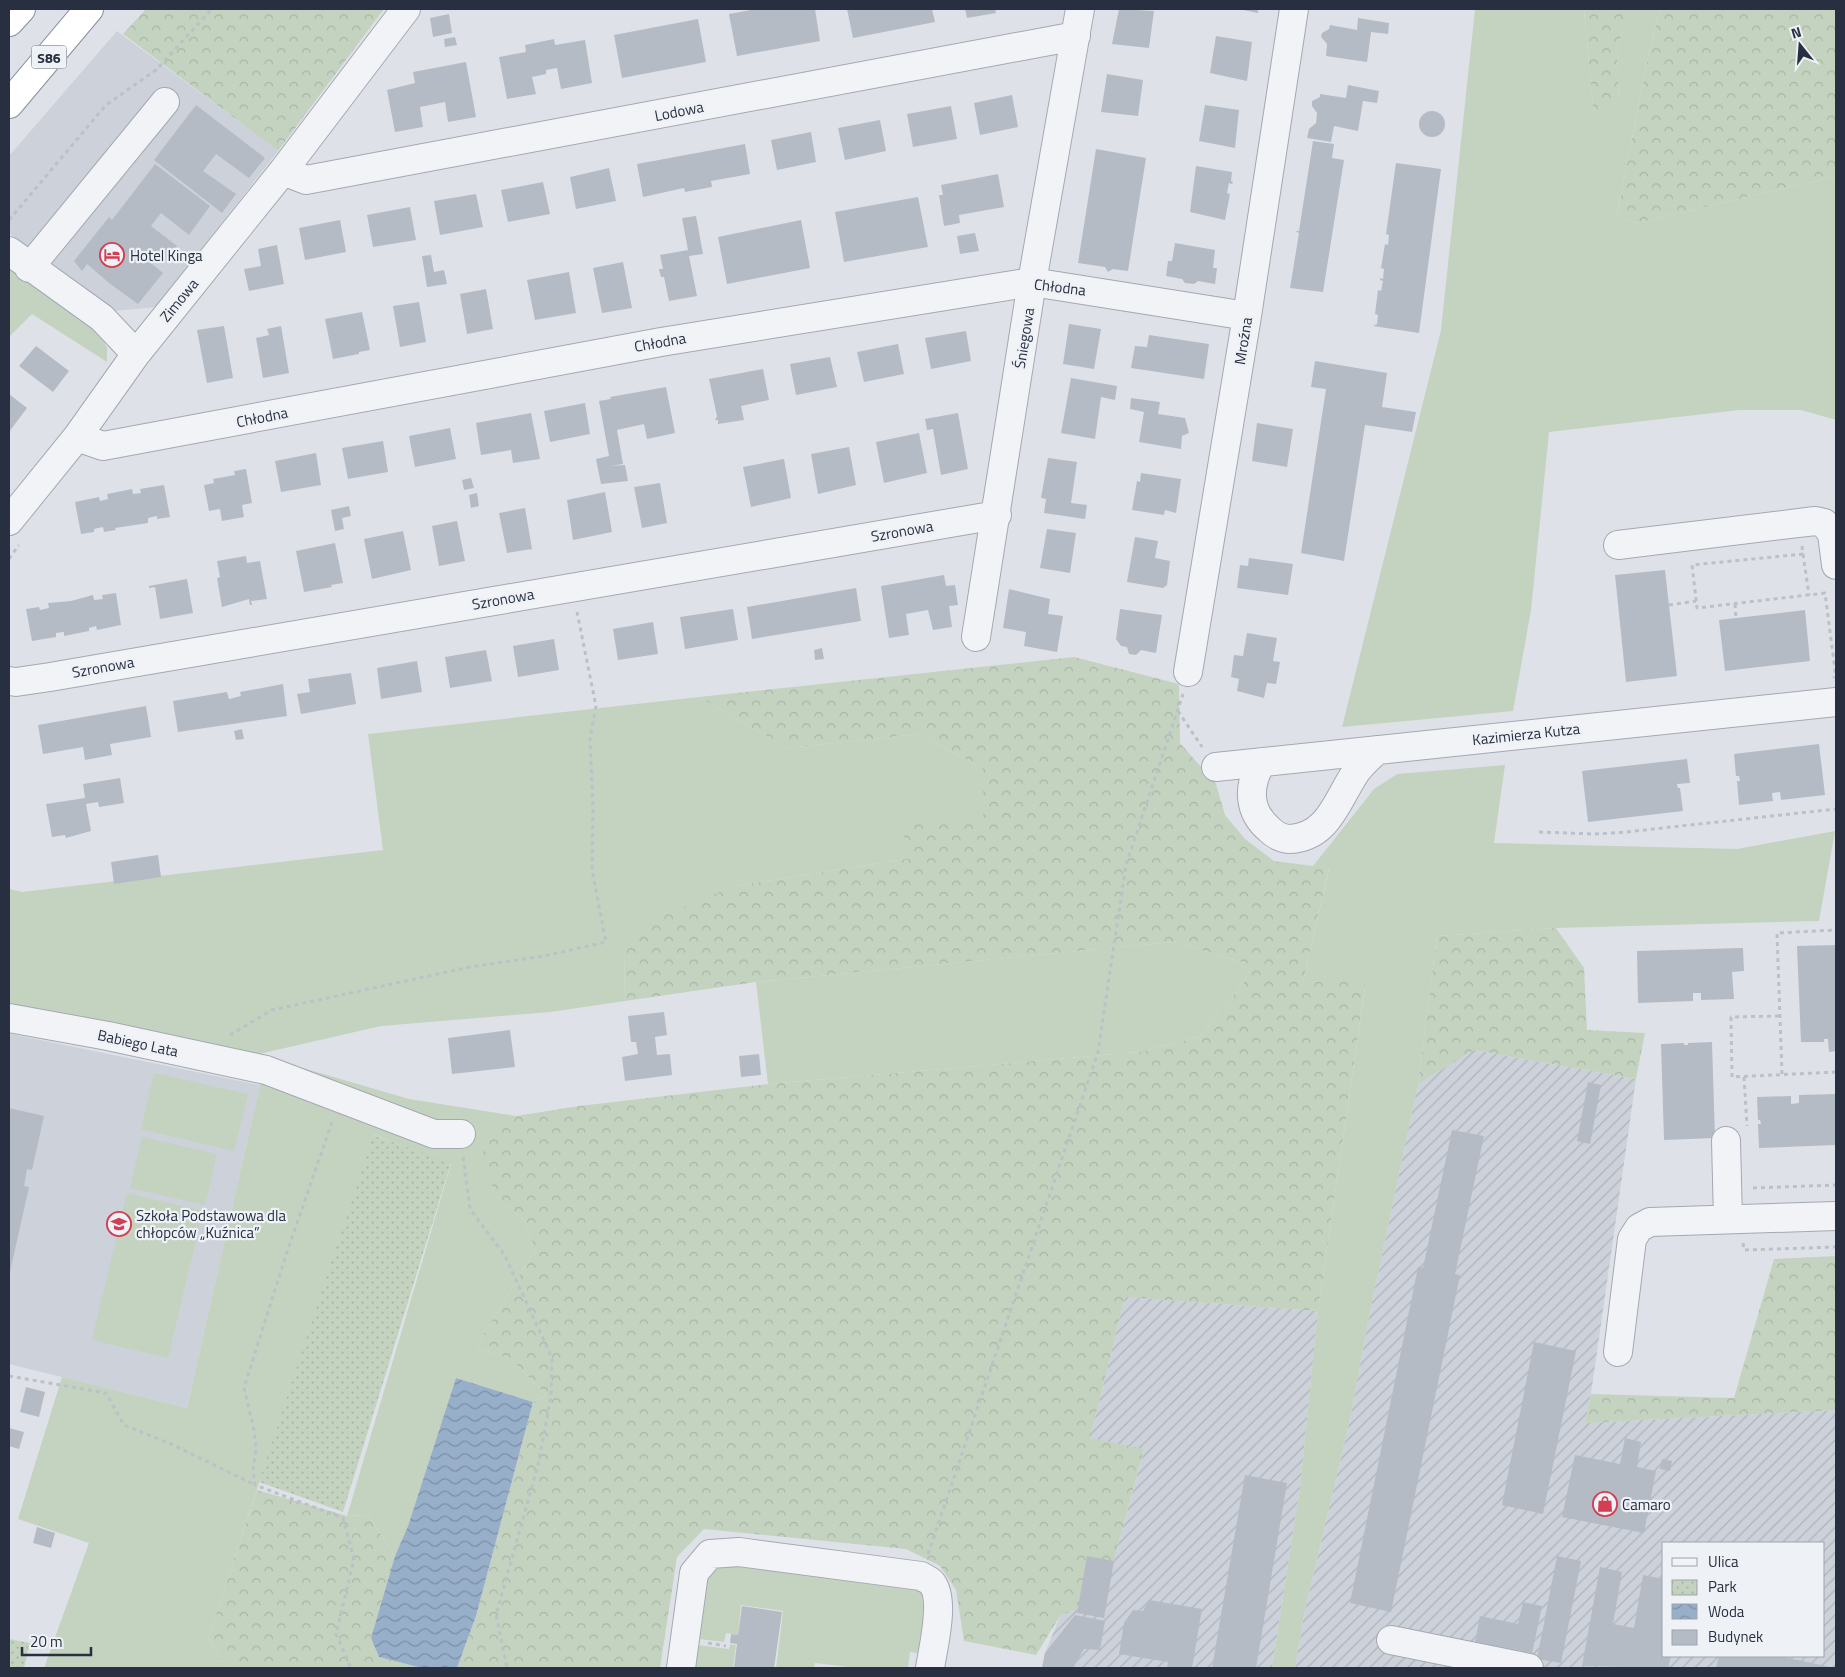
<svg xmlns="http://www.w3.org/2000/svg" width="1845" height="1677" viewBox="0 0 1845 1677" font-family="'Titillium Web',sans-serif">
	<defs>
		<pattern id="industrial-furrows" width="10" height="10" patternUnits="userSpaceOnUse" patternTransform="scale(1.25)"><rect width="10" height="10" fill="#ccd1da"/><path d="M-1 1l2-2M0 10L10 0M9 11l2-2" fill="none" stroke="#afb4bc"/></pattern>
		<pattern id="forest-crowns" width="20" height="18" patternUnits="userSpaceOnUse" patternTransform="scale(1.25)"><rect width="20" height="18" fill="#c4d3bf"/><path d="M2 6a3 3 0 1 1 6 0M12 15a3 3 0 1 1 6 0" fill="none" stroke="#a8b5a5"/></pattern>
		<pattern id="park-dots" width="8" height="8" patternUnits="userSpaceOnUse" patternTransform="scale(1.25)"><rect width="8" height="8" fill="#c4d3bf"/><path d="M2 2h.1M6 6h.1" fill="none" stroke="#a8b5a5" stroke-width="1.8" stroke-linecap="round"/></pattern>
		<pattern id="water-waves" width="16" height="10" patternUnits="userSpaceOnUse" patternTransform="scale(1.25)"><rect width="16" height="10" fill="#98afca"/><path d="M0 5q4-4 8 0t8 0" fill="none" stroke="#7c8fa5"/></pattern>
	</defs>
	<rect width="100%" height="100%" fill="#dee2e8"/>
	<path fill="#ccd1da" d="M117,31L278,151L156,307L113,311L9,233V156Z
		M11,1034L260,1085L187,1408L9,1364V1037Z"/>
	<path fill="url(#industrial-furrows)" fill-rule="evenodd" d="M1474,1050L1636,1079L1591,1394L1585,1423L1836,1410V1668H1295L1305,1609L1350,1419L1369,1316L1418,1084ZM1664,1543H1824V1656H1664Z
		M1125,1297L1318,1311L1300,1488L1272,1668H1042L1045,1653L1060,1616L1104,1597L1144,1450L1090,1438Z"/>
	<path fill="#c4d3bf" d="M1475,9H1584L1594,117L1619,101L1617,47L1632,9H1660L1649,53L1617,215L1637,223L1836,176V420L1801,410H1739L1549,432L1531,610L1513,711L1342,727L1441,330Z
		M9,267L97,329L107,348V362L32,314L9,337Z
		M699,697L787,748L920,734L983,769V818L912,858L735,886L624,951L625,1001L550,1012L381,1026L259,1054L9,1008V889L22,892L383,850L368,734Z
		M1505,765L1494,843L1737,849L1835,831L1819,921L1556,928L1437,936L1418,1084L1369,1316L1350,1419L1305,1609L1295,1668H1272L1300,1488L1318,1311L1366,981L1303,982L1329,869L1313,866L1374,789L1397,774Z
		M1173,942L1252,965L1243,984L1199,1037L1139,1052L768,1084L756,982Z
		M272,1059L409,1099L516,1116L483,1147L494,1194L524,1220L535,1250L476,1347L511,1359L547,1396L533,1402L456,1378L408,1526L395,1556L368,1515L347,1516L451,1164L374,1135L208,1638L228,1668H44L89,1543L18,1519L62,1377L187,1408L260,1085Z
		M154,1073L248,1094L234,1151L141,1129Z
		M142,1137L217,1154L205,1205L130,1188Z
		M127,1193L203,1211L168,1358L92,1340Z
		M718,1557L928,1591L925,1654L910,1652L908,1668H857L815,1663L814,1668H776L783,1611L741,1605L738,1635L726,1633L724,1642L699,1639L700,1577Z
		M730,1644L736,1645L733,1668H695L698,1645L729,1649Z"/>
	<path fill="url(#forest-crowns)" d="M146,9H384L278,151L123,34Z
		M1584,9L1632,10L1617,47L1619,101L1594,118Z
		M1660,9H1836V176L1637,223L1617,215L1649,53Z
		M1074,657L1179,684L1180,743L1216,784L1225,815L1245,839L1274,861L1329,868L1303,982L1366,980L1318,1311L1125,1297L1090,1438L1144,1449L1104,1597L1060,1616L1036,1655L964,1641L956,1590L940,1566L906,1549L704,1529L677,1557L660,1668H457L476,1616L533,1402L547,1396L511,1359L476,1347L535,1250L524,1220L494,1194L482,1147L516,1116L579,1106L768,1084L1139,1052L1199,1037L1243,984L1252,965L1173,942L756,982L625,1001L624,951L659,917L735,886L912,858L899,825L983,818V769L920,734L787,748L699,697Z
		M1556,928L1584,968L1587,1030L1645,1033L1636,1079L1474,1050L1418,1084L1437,936Z
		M1836,1256V1410L1585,1423L1591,1394L1734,1398L1774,1259Z
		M257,1490L347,1516L368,1515L395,1556L371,1638L379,1657L422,1668H228L208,1638Z"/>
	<path fill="url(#park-dots)" d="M373,1135L451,1163L343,1512L259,1482Z
		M9,1639L30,1643L24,1668H9Z"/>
	<path fill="url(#water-waves)" d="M456,1378L533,1402L476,1616L457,1668H422L379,1657L371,1638L395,1556L408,1526Z"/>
	<path fill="#b5bbc5" d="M756,9H815L820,41L737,56L729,14Z
		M847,9H932L935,22L853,38Z
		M965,9H995L996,13L967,18Z
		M1119,9L1154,11L1149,48L1112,44Z
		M1238,9H1258V13Z
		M449,14L452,33L433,37L430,18Z
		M1358,18L1389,23L1388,34L1371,32L1367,62L1326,56L1327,44L1321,37L1322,33L1329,29L1330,25L1357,30Z
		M698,19L706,62L622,78L614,35Z
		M1216,36L1252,42L1247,81L1210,73Z
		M455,37L457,45L445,47L444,39Z
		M554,39L555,45L585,40L592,83L561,89L557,68L546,70V74L532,77L536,94L507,99L499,57L526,52L525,45Z
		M466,62L476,117L448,122L445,102L420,107L423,127L395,132L387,90L415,83L413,72Z
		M1107,74L1143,80L1138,116L1101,112Z
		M1348,85L1379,91L1377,103L1363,101L1358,131L1334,126L1331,142L1307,138L1309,129L1316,123L1317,113L1312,106V101L1320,97V94L1346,98Z
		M1012,95L1018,127L980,135L974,103Z
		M196,105L265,158L249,178L216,154L203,171L236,194L222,213L154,160Z
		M1205,105L1239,110L1235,148L1199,141Z
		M951,106L957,139L913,147L907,114Z
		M1419 124a13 13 0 1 1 26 0a13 13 0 1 1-26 0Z
		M880,120L886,151L845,160L838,128Z
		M811,132L816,162L777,170L771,140Z
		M1313,141L1334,144L1332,158L1344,160L1323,292L1290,288L1299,233L1295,231H1299Z
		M745,144L750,174L711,181L712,187L685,192L684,188L643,197L637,164Z
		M1096,149L1146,158L1128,271L1113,269L1108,272L1105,267L1078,263Z
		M1396,163L1441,169L1419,333L1373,326L1377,324L1378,315L1375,314L1378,290L1381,291L1383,281L1380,280V278L1383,279L1384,269L1381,268L1385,244L1388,245L1389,235L1386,234Z
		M155,164L210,206L189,235L161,213L151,226L177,246L164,263L148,251L139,261L143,264L147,260L163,273L138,304L109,283L87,264L82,271L74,261L109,217L112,220Z
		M1196,166L1232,172L1231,181L1233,182L1232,184L1229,183L1227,193L1230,194L1225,220L1190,212Z
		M609,168L616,201L576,209L570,177Z
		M998,174L1004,207L959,215L960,223L944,226L939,195H943L941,185Z
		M543,182L550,214L508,222L501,190Z
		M476,194L483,227L440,235L434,201Z
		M918,197L928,247L844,262L835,212Z
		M410,207L416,240L373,247L367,215Z
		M696,216L703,254L689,256L697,296L669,301L664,277H661L659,269H663L660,255L688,250L682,218Z
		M340,220L346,252L305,260L299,228Z
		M801,220L810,268L727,284L718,237Z
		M975,233L979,251L960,254L957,236Z
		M1175,243L1215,250L1213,268H1217L1215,284L1198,281L1194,284L1185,283L1182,279L1166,276L1168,261H1172Z
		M277,245L284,284L249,291L244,269L261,266L258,249Z
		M431,255L434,272L444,270L447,284L427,287L422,256Z
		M623,262L632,308L602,313L593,268Z
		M569,272L576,313L535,320L527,280Z
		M486,289L493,329L467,334L460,294Z
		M419,302L426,342L400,347L393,306Z
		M362,312L370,350L359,352V354L333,359L325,319Z
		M1069,324L1101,329L1094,369L1063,364Z
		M224,326L233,378L207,383L197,330Z
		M281,326L289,373L263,378L256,338L269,335L267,329Z
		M966,331L971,361L931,369L925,338Z
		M1149,335L1209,344L1204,379L1131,368L1135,346L1147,347Z
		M898,344L904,374L864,382L857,352Z
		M36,346L69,371L53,392L19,366Z
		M830,357L837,387L796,395L790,364Z
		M1315,361L1387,373L1382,407L1416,412L1412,432L1365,425L1344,561L1301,553L1326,389L1311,387Z
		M763,369L769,400L741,406L744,420L718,424V420H715L717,416L709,379Z
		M1071,378L1117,386L1115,400L1101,397L1095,439L1061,433Z
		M666,387L675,433L647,439L644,424L617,430L623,464L611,466L625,465L628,481L601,484L596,459L609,456L599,401L611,399L610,397Z
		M9,394L27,408L9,432Z
		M1131,398L1160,402L1158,414L1185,418L1189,433L1182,436L1181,449L1139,442L1144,412L1130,409Z
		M585,403L590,434L550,442L544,411Z
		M531,413L540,459L513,463L511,450L481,455L476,423Z
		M958,413L968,469L941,475L933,429L927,430L925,419Z
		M1257,423L1293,429L1287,467L1252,461Z
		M450,428L456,459L415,467L409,436Z
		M919,433L927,473L884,483L876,442Z
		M383,441L388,472L348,479L342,448Z
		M849,447L856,485L818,494L811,454Z
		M316,453L321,485L281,492L275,461Z
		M1048,458L1077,462L1071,503L1087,505L1085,519L1044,513L1046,499L1041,498Z
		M784,459L791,498L751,507L743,467Z
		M246,469L252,503L242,505L244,517L222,521L220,509L209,511L204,485L214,483L213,479L235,475L234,471Z
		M1141,473L1181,479L1176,513L1165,510L1164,515L1132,510L1137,481L1140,482Z
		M471,478L474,488L464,490L462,480Z
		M660,483L667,523L642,528L634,487Z
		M164,485L170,517L157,519V516L148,518V523L115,528L116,530L104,532L103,527L94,529V532L81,534L75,502L99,497L100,501L108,499L107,494L132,489L133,494L141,493L140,489Z
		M605,492L612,532L573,540L567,500Z
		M477,493L479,506L471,508L469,495Z
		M349,506L351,516L342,518L344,529L335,531L331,510Z
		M525,508L532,549L507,553L499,513Z
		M457,521L465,561L439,566L432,526Z
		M1047,529L1076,533L1070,573L1040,568Z
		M403,531L411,570L372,579L364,539Z
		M1135,537L1158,541L1155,558L1170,561L1167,585L1163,588L1127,582Z
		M335,543L343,583L331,585L332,587L304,592L296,551Z
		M246,556L247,563L260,561L267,599L251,601L252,605H250L249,599L222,607L217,578L220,577L217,561Z
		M1249,558L1293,564L1288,595L1237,588L1240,565L1248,566Z
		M1665,570L1677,676L1626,682L1615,575Z
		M944,575L946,586L955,585L958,605L949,606L952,627L933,630L928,610L906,614L909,635L889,638L881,586Z
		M187,579L193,613L160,619L155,587L149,588V586Z
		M856,588L861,621L752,639L747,607Z
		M1009,589L1050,599L1048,614L1063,616L1057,652L1024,646L1026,632L1003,628Z
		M116,593L121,625L97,630L96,626L89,628V631L64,636V632L56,633V637L32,641L26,609L39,607L40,610L49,608L48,603L71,601L93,595L94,600L103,599L102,595Z
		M733,609L738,640L685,649L680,617Z
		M1120,609L1162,615L1156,653L1141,650L1136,655L1129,654L1127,647L1121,646L1116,639Z
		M1805,610L1810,661L1725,671L1719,620Z
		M653,622L658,654L618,660L613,629Z
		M1247,633L1277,638L1273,661L1280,662L1276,684L1267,683L1264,698L1237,691L1239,679L1231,677L1234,655L1243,656Z
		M554,639L559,670L518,677L513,646Z
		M822,648L824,659L815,660L814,650Z
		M486,650L492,681L450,688L445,657Z
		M417,661L422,692L381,699L377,668Z
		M351,673L356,704L301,714L297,694L310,692L308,679Z
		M283,684L287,716L178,732L173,701L227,692L229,699L241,696L240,692Z
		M146,706L151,737L110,744L112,755L85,760L83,747L43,754L38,725Z
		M242,729L244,739L236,740L234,731Z
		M1819,744L1825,795L1781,800L1780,792L1772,793L1773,801L1739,805L1737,781H1740L1739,776H1736L1734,754Z
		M1687,759L1690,783L1677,784L1678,788H1680L1683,811L1588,822L1582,771Z
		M120,778L124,803L99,807L98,802L86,804L91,831L66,838L65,835L52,837L46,804L85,798L83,784Z
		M158,855L161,877L114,884L111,862Z
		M1836,945V1051L1829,1052L1828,1039H1824V1042H1801L1797,946Z
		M1743,948L1744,971L1732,972L1734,999L1701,1000V993H1693V1001L1638,1003L1637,951Z
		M664,1012L667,1035L655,1037L657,1055L670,1054L672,1075L625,1081L622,1057L638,1054L636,1042H631L628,1016Z
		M510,1030L515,1067L452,1074L448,1038Z
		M1712,1042L1715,1138L1664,1140L1661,1044L1684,1043V1045H1688V1043Z
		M759,1054L761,1075L741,1077L739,1056Z
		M1588,1082L1601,1085L1590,1144L1577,1141Z
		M1836,1094V1145L1759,1148L1758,1124H1761L1760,1120H1758L1757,1097L1791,1096V1104L1799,1103V1095Z
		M9,1108L44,1116L32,1170L27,1169L24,1186L29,1187L10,1272Z
		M1452,1130L1484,1136L1455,1274L1460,1275L1391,1612L1350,1603L1418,1267L1423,1268Z
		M1534,1342L1576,1351L1543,1514L1502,1505Z
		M26,1387L45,1392L39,1417L20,1412Z
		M9,1428L24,1432L19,1449L9,1446Z
		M1625,1438L1641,1442L1637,1467L1656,1471L1644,1533L1562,1517L1575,1455L1620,1464Z
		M1662,1459L1672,1461L1670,1471L1660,1469Z
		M1245,1475L1287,1483L1256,1668H1212Z
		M37,1527L55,1533L51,1548L33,1543Z
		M1087,1556L1114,1561L1104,1618L1077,1613Z
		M1557,1556L1581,1561L1561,1663L1537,1659Z
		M1600,1567L1622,1572L1613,1624L1634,1628L1643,1575L1664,1579V1656H1671L1668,1668L1582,1666Z
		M1149,1600L1202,1609L1192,1668H1167L1168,1662L1119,1654L1124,1623L1133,1610L1143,1611Z
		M1523,1602L1542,1606L1532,1653L1475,1642L1480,1616L1518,1624Z
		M742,1606L782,1612L774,1668H734L737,1644L730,1643L731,1634L738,1635Z
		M1075,1615L1105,1621L1100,1650L1084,1649L1073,1668H1042L1045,1653Z
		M1719,1656H1779L1835,1668H1716Z"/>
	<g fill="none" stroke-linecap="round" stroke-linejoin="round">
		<defs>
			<path id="minor" d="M283,171L306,180L1076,36
				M9,251L102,318L136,354
				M29,268L165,102
				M77,437L103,446L661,342L1032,282L1247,316
				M9,521L77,437L136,354L283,171L406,9
				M1618,545L1815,521L1824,523L1832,534L1836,565
				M976,637L1032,282L1080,9
				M1188,672L1247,316L1294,9
				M9,681L16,682L50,677L997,515
				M1262,762C1247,786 1248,812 1270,830C1275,835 1283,839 1290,839C1328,837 1337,801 1354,775C1360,765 1369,758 1377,750
				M1216,767L1836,702
				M9,1018L108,1036L266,1070L434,1134H461
				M1726,1141L1728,1219
				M1618,1352L1632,1239L1639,1228L1650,1222L1836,1216
				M1391,1640L1529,1668
				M681,1668L694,1573L710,1554L739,1552L921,1576C924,1578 929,1580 931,1582C946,1598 933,1648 930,1668"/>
			<path id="highway" d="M9,22L21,9
				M9,104L89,9"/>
		</defs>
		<use href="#minor" stroke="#a3a9b2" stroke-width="30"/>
		<use href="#highway" stroke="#858f9f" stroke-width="30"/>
		<path stroke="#bcc0c7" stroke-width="3" stroke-dasharray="4 4" stroke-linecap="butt" d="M9,220L106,105L156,70L212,9
			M1802,546L1803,554L1692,565L1697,608L1825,593L1835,670L1834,678
			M1803,554L1809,595
			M9,559L19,545
			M1735,604L1736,618
			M1669,605L1696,601
			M1178,711L1202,747
			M1539,832L1594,834L1626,832L1836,809
			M1779,1016L1731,1017L1732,1077L1836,1072
			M230,1035L272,1010L470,967L544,956L606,942L592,870L593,808L590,738L596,706L577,612
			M1782,1074L1777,933L1836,930
			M1744,1077L1747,1126
			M332,1122L286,1255L244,1388L254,1430L256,1449L253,1470L255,1485L343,1518L354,1559L336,1634L351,1668
			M463,1157L470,1209L504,1254L552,1358L551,1397L538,1465L496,1615L507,1668
			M1753,1188L1836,1185
			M1743,1243L1744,1250L1836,1247
			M9,1376L106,1393L124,1425L171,1444L255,1485
			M928,1554L1098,1052L1126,865L1183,694
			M708,1643L726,1646"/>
		<use href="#minor" stroke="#f1f3f7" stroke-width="28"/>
		<use href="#highway" stroke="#fff" stroke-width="28"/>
	</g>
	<defs>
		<symbol id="hotel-ring" viewBox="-11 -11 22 22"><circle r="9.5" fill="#eef1f6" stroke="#d23e52" stroke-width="1.5"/><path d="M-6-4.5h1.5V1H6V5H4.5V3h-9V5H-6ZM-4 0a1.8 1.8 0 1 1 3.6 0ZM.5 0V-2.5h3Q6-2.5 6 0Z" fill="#d23e52"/></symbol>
		<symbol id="school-ring" viewBox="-11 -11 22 22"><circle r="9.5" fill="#eef1f6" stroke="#d23e52" stroke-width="1.5"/><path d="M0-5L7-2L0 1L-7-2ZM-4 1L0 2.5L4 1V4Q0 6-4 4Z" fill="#d23e52"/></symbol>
		<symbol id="shop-ring" viewBox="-11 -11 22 22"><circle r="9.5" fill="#eef1f6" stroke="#d23e52" stroke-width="1.5"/><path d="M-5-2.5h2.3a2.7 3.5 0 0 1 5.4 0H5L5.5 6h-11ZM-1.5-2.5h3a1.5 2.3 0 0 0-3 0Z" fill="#d23e52"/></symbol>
	</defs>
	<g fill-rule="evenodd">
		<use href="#hotel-ring" x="98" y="241" width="28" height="28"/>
		<use href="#school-ring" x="105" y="1210" width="28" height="28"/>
		<use href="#shop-ring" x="1591" y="1490" width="28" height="28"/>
	</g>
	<g text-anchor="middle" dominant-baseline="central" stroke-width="4.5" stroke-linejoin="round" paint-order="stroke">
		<rect fill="#eef1f6" stroke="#636977" stroke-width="1" x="31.5" y="45.5" width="35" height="23" rx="4"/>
		<g font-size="14" font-weight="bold" fill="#272f40">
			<text x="49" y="57">S86</text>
		</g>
		<g font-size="15" fill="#272f40" stroke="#eef1f6">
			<text transform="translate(679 111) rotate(-11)">Lodowa</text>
			<text transform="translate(1060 287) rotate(7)">Chłodna</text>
			<text transform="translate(179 300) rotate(-51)">Zimowa</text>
			<text transform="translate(1024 338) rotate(-81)">Śniegowa</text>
			<text transform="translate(1243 341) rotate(-81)">Mroźna</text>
			<text transform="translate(660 342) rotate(-10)">Chłodna</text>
			<text transform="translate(262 417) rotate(-11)">Chłodna</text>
			<text transform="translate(902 531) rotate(-10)">Szronowa</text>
			<text transform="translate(503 599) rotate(-10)">Szronowa</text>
			<text transform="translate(103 667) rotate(-10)">Szronowa</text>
			<text transform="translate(1526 734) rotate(-6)">Kazimierza Kutza</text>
			<text transform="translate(138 1043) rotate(12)">Babiego Lata</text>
		</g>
		<g font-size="15" fill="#272f40" stroke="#eef1f6" text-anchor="start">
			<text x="130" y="255">Hotel Kinga</text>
			<text x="136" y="1215">Szkoła Podstawowa dla<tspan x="136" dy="17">chłopców „Kuźnica”</tspan></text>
			<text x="1622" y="1504">Camaro</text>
		</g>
	</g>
	<rect width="1845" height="1677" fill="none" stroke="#272f40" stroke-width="20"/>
	<rect x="1662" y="1542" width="162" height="115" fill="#eef1f6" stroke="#9ea3ad"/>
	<rect x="1672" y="1558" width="25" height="8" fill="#f1f3f7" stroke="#9ea3ad"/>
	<text x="1708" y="1567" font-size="15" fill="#272f40">Ulica</text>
	<rect x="1672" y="1580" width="25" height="15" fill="url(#park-dots)" stroke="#9ea3ad"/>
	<text x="1708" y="1592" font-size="15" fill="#272f40">Park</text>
	<rect x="1672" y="1604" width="25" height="15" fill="url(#water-waves)" stroke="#9ea3ad"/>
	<text x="1708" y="1617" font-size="15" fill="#272f40">Woda</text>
	<rect x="1672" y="1630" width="25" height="15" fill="#b5bbc5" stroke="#9ea3ad"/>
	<text x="1708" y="1642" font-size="15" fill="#272f40">Budynek</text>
	<g transform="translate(1800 45) rotate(343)" stroke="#eef1f6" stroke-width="4" paint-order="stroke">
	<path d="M0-4L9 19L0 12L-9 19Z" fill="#272f40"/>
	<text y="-8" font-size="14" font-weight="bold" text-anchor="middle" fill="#272f40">N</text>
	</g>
	<path d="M22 1647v8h69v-8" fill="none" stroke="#272f40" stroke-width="2.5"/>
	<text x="30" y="1647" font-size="15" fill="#272f40" stroke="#eef1f6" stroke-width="4" paint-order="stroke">20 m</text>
</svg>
